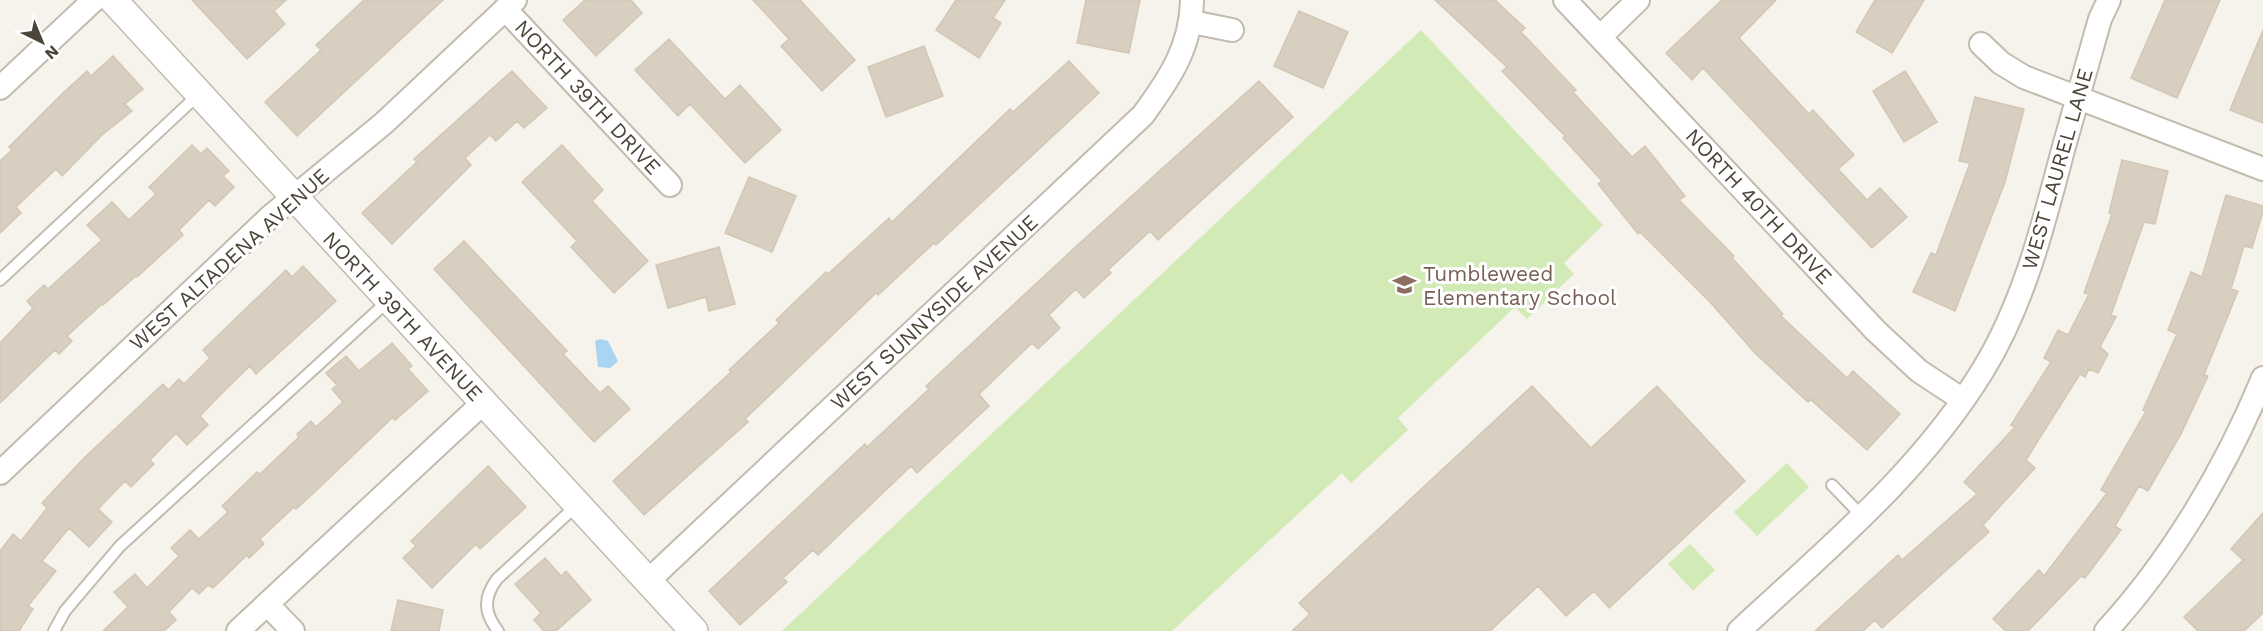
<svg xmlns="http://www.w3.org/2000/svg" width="2263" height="631" viewBox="0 0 2263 631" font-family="'Work Sans',sans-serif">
	<rect width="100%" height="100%" fill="#f6f3ec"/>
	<path fill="#d2eab5" d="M1421,30L1603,225L1564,263L1574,274L1527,319L1515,307L1398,418L1408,430L1351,483L1342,473L1172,631H782Z
		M1787,463L1809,487L1757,536L1734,512Z
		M1690,544L1715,570L1693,591L1668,564Z"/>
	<path fill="#a9d4f2" d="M600,339L608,341L618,361L610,368L598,367L595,341Z"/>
	<path fill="#d8cfc1" stroke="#d3c7b4" stroke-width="1.5" d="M192,0H286L274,11L285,24L247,59Z
		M364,0H443L297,136L265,102L321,50L316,45Z
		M585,0H631L642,13L596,56L563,20Z
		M753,0H800L855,60L822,91L781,46L789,39Z
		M956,0H1005L993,18L1001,23L979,58L936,30Z
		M1086,0H1140L1129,53L1077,43Z
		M1435,0H1495L1525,28L1521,32L1576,90L1573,92L1632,157L1645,146L1685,196L1679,200L1734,256L1732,258L1783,314L1781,316L1847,378L1853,371L1900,414L1867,450L1810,399L1808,402L1755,353L1710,302L1640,232L1638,234L1598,184L1602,181L1563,138L1565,136L1502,71L1507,67Z
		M1722,0H1776L1739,38L1809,114L1813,110L1854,155L1838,169L1867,200L1880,188L1907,217L1872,248L1703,68L1692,80L1666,53Z
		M1875,0H1924L1892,53L1856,32Z
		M2165,0H2220L2177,98L2131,78Z
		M1299,11L1348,32L1323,88L1274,66Z
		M2263,30V123L2230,110Z
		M669,39L725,99L740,85L781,130L745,163L690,104L678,116L635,70Z
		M924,46L943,96L886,117L868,67Z
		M113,56L143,89L125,104L132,111L102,135L62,176L56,169L16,207L21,213L0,233V161L12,150L9,147L63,93L87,71L91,76Z
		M1069,61L1099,93L936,245L934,243L878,295L876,293L745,419L748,422L644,515L613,481L731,372L729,370L779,323L776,320L826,272L828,274L889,218L892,222L1010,109L1013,112Z
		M512,71L547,108L524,128L517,121L496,141L490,135L465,158L471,165L392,244L362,213L417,162L414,159Z
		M1905,71L1937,122L1904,142L1873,91Z
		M1259,81L1293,117L1158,240L1150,231L1108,270L1111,273L1084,298L1076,289L1049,315L1060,328L1038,349L1032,343L979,394L989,406L917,473L911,466L818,555L813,550L783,578L787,582L740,625L709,591L865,444L867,447L929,389L926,386L1082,241Z
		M1975,97L2024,109L2005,182L1955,311L1913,292L1931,253L1936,255L1970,163L1959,161Z
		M192,145L201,154L207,148L229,171L223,176L234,187L215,206L209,200L179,230L183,235L137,277L136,276L103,305L102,304L67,336L72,341L59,354L55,350L0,403V343L33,308L27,301L44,285L48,289L102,240L87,225L112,202L129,220L156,194L149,187Z
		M562,145L603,190L592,201L648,261L614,293L571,247L577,241L522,182Z
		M2122,160L2168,171L2155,224L2144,222L2111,315L2116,317L2100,347L2108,354L2098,373L2089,369L2085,377L2080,374L2026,460L2035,468L1983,525L1989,532L1882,628L1875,620L1863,631H1815L1898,555L1902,560L1977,494L1964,482L2015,427L2011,425L2051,362L2044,358L2058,330L2068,335L2089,294L2084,293L2112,214L2109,213Z
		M749,177L796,196L772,252L725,233Z
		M2226,195L2263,206V211L2252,248L2244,246L2231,289L2238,291L2204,375L2208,376L2181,434L2148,491L2139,486L2115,526L2121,530L2085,578L2081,576L2028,631H2006L1993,619L2039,570L2044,576L2107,493L2101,490L2146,411L2143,410L2177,334L2168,330L2191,272L2202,277Z
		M464,241L567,351L563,354L600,393L608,386L630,409L594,442L434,269Z
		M719,247L735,304L709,311L706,297L668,308L656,265Z
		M303,266L336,301L256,374L250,366L223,392L200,416L208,425L187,445L176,433L150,460L154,464L131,487L125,481L98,509L112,522L89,547L69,528L42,561L56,571L28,606L33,609L19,631H0V551L13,534L21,541L47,508L42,503L84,458L163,384L168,390L179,379L184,384L210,358L203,350L286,270L292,277Z
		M392,343L412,366L408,369L428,391L395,420L393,417L320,487L296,509L294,507L260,539L264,544L249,558L247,555L213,588L208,585L199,594L192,588L169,612L176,620L164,631H103L128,607L114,592L135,574L147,588L179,556L171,548L190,530L199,539L228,512L222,506L257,472L260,474L299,437L297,434L311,421L316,427L343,402L332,389L337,385L326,373L346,356L359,371Z
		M1532,386L1591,448L1657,386L1745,481L1609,608L1594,591L1566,616L1538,586L1490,631H1292L1310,614L1299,603Z
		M488,466L526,507L480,549L476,544L432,588L403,558L416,546L411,541Z
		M2263,513V613L2244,631H2198L2184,617L2243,560L2231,549Z
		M545,558L561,576L566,571L591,600L556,631H544L534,620L541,613L515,584Z
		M398,600L443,610L439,631H391Z"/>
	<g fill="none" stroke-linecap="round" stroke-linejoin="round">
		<defs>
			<path id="service" d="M0,280L199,94
				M1832,485L1862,516
				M54,631L65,611L120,546L389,300
				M498,631C484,613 483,598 497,579L577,505"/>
			<path id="minor" d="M1565,0L1876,331L1919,371L1963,400
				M505,9L670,185
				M1192,22L1232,30
				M1600,37L1638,0
				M1981,44L2001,63L2024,77L2263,169
				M0,88L94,0
				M0,473L271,216L384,123L515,0
				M648,581L1143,115C1170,78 1191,47 1192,0
				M267,604L293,631
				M238,631L483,403
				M1739,631C1826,550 1920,473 1983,370C2024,303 2043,226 2063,150C2075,106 2088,63 2100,19L2109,0
				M2106,631C2172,559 2226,468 2263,378"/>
			<path id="tertiary" d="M113,0L694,631"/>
		</defs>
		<use href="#service" stroke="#c2bbae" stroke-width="14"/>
		<use href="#minor" stroke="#c2bbae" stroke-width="26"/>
		<use href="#tertiary" stroke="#c2bbae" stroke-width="30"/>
		<use href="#service" stroke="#fff" stroke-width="10"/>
		<use href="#minor" stroke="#fff" stroke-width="22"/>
		<use href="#tertiary" stroke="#fff" stroke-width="27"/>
	</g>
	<defs>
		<symbol id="school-bare" viewBox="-9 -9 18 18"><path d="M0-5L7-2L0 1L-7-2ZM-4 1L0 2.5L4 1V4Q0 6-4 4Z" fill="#8d6e63" stroke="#fff" stroke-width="2.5" paint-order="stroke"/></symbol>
	</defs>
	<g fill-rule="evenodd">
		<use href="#school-bare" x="1388" y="268" width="33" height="33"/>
	</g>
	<g text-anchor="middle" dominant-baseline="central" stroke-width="6" stroke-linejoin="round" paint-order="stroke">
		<g font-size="21" fill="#4b4439" stroke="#fff">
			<text transform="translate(588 97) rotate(47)">NORTH 39TH DRIVE</text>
			<text transform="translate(2057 169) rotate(-74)">WEST LAUREL LANE</text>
			<text transform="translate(1759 206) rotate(47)">NORTH 40TH DRIVE</text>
			<text transform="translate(229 259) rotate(-42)">WEST ALTADENA AVENUE</text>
			<text transform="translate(934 312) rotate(-43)">WEST SUNNYSIDE AVENUE</text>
			<text transform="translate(403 316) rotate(47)">NORTH 39TH AVENUE</text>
		</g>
		<g font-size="21" fill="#785e54" stroke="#fff" text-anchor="start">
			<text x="1423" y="273">Tumbleweed<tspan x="1423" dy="24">Elementary School</tspan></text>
		</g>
	</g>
	<g transform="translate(42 42) rotate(137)" stroke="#ffffff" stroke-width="4.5" paint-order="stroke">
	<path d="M0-4.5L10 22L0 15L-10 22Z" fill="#4b4439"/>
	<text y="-9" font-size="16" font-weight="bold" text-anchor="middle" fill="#4b4439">N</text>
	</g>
</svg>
